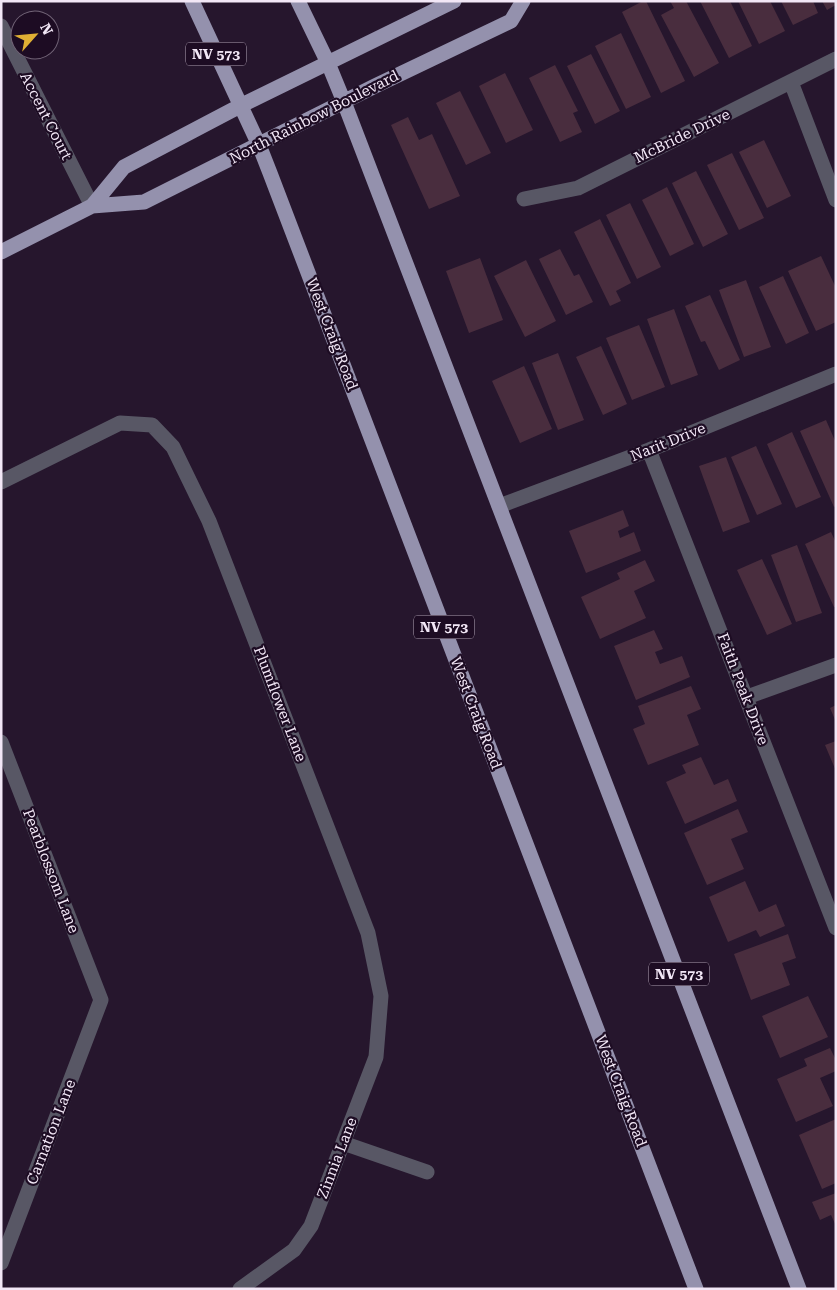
<svg xmlns="http://www.w3.org/2000/svg" width="837" height="1290" viewBox="0 0 837 1290" font-family="'Roboto Serif',serif">
	<rect width="100%" height="100%" fill="#26162d"/>
	<path fill="#492d3e" d="M643,1H646L685,81L661,93L622,12Z
		M670,1H686L719,63L694,77L661,15L674,8Z
		M700,1H730L752,46L729,58Z
		M738,1H770L785,31L759,44Z
		M781,1H813L818,13L793,25Z
		M822,1H836V5L827,10Z
		M621,33L651,97L626,109L595,46Z
		M591,54L620,111L595,124L567,66Z
		M555,65L578,111L573,113L582,132L560,142L529,78Z
		M505,73L533,130L506,143L479,86Z
		M460,91L491,153L466,165L436,103Z
		M408,117L419,140L432,134L460,196L429,209L391,125Z
		M764,140L791,196L767,208L739,152Z
		M732,153L764,218L739,230L707,165Z
		M696,171L728,234L703,247L672,183Z
		M667,187L694,244L670,256L642,200Z
		M630,203L661,267L637,279L606,215Z
		M600,219L631,283L616,291L621,301L610,306L574,232Z
		M560,249L574,276L579,274L593,302L566,315L539,259Z
		M821,256L836,288V322L816,331L788,271Z
		M480,258L503,320L469,333L446,271Z
		M526,260L556,321L525,337L494,276Z
		M783,276L809,333L786,344L759,287Z
		M746,280L771,347L744,357L719,290Z
		M710,295L740,360L719,370L705,341L701,342L685,306Z
		M674,309L698,375L671,385L647,319Z
		M639,325L665,387L632,400L606,338Z
		M601,346L627,404L603,415L576,357Z
		M558,353L584,420L558,430L532,363Z
		M524,366L552,429L520,443L492,381Z
		M826,420L836,443V506L834,507L800,431Z
		M792,432L821,497L796,508L767,444Z
		M756,446L782,504L757,515L731,457Z
		M726,457L750,522L723,532L699,466Z
		M623,510L629,526L618,531L620,538L634,532L641,551L586,573L569,531Z
		M831,532L836,543V607H834L805,544Z
		M797,545L822,613L796,622L771,555Z
		M762,559L792,624L767,635L737,570Z
		M645,560L655,581L634,591L646,618L600,639L581,597L620,579L617,573Z
		M654,630L663,649L655,652L660,664L682,656L690,677L636,700L614,646Z
		M691,686L701,709L687,715L699,745L648,765L633,729L645,724L638,706Z
		M836,705V722L830,708Z
		M836,741V771L825,745Z
		M701,757L714,785L728,779L737,801L685,824L666,782L686,773L682,765Z
		M738,809L748,832L731,839L744,869L707,885L684,833Z
		M745,881L759,912L776,904L785,926L760,937L756,930L728,942L709,897Z
		M788,934L796,958L782,963L790,985L751,1000L734,954Z
		M808,996L828,1037L780,1058L762,1016Z
		M830,1048L836,1060V1071L820,1078L833,1106L796,1122L777,1079L807,1066L804,1059Z
		M836,1119V1183L822,1189L799,1135Z
		M836,1193V1226L831,1215L820,1220L812,1202Z"/>
	<g fill="none" stroke-linecap="round" stroke-linejoin="round">
		<path stroke="#585765" stroke-width="15" d="M1,26L92,206
			M791,82L836,200
			M524,199L578,188L836,59
			M649,450L836,928
			M1,482L120,423L152,425L173,447L209,521L368,933L381,996L376,1057L311,1226L294,1250L240,1289
			M499,506L649,450L836,374
			M747,697L836,665
			M1,742L101,1000L1,1263
			M343,1143L427,1172"/>
		<path stroke="#9491ad" stroke-width="15" d="M192,1L259,145L270,173L696,1289
			M298,1L328,63L344,102L799,1289
			M92,206L124,167L240,106L454,1
			M1,252L92,206L144,202L375,86L511,21L523,1"/>
	</g>
	<g text-anchor="middle" dominant-baseline="central" stroke-width="4.5" stroke-linejoin="round" paint-order="stroke">
		<g fill="#1d0c23" stroke="#b2a5b7" stroke-width="1">
			<rect x="186" y="42.5" width="60" height="23" rx="4"/>
			<rect x="414" y="615.5" width="60" height="23" rx="4"/>
			<rect x="649" y="962.5" width="60" height="23" rx="4"/>
		</g>
		<g font-size="14" font-weight="bold" fill="#f2e7f6">
			<text x="216" y="54">NV 573</text>
			<text x="444" y="627">NV 573</text>
			<text x="679" y="974">NV 573</text>
		</g>
		<g font-size="15" fill="#f2e7f6" stroke="#1d0c23">
			<text transform="translate(46 116) rotate(63)">Accent Court</text>
			<text transform="translate(314 117) rotate(-27)">North Rainbow Boulevard</text>
			<text transform="translate(682 136) rotate(-26)">McBride Drive</text>
			<text transform="translate(332 334) rotate(69)">West Craig Road</text>
			<text transform="translate(668 442) rotate(-22)">Narit Drive</text>
			<text transform="translate(743 689) rotate(69)">Faith Peak Drive</text>
			<text transform="translate(280 704) rotate(69)">Plumflower Lane</text>
			<text transform="translate(476 713) rotate(69)">West Craig Road</text>
			<text transform="translate(51 871) rotate(69)">Pearblossom Lane</text>
			<text transform="translate(621 1091) rotate(69)">West Craig Road</text>
			<text transform="translate(51 1132) rotate(-69)">Carnation Lane</text>
			<text transform="translate(337 1158) rotate(-69)">Zinnia Lane</text>
		</g>
	</g>
	<rect width="837" height="1290" fill="none" stroke="#f2e7f6" stroke-width="5"/>
	<g transform="translate(35 35) rotate(63)"><circle r="24" fill="#1d0c23" stroke="#726477"/>
	<path d="M0-4L9 19L0 12L-9 19Z" fill="#e0b034"/>
	<text y="-8" font-size="14" font-weight="bold" text-anchor="middle" fill="#f2e7f6">N</text>
	</g>
</svg>
